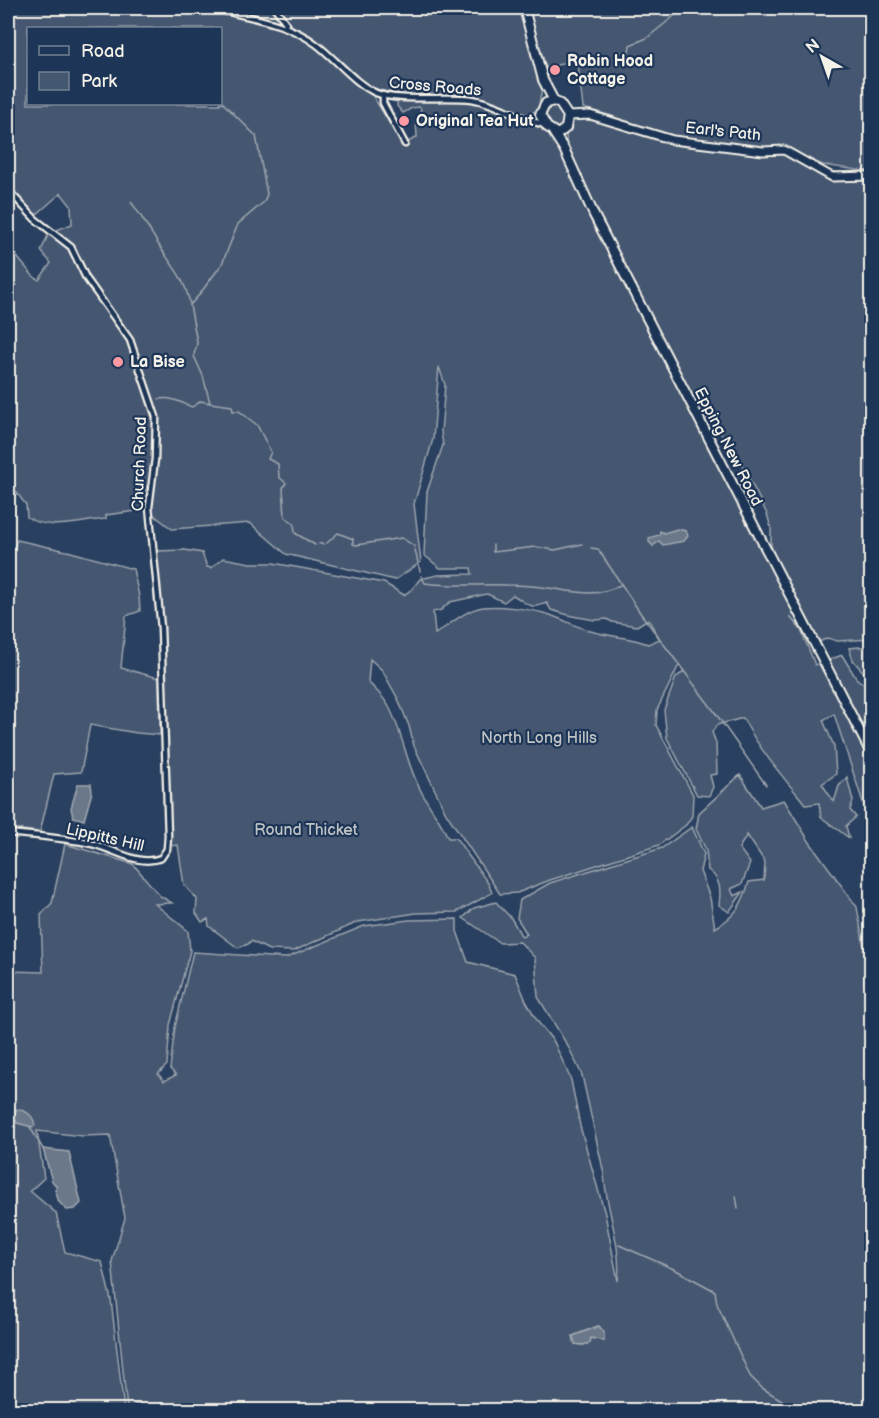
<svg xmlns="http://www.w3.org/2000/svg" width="879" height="1418" viewBox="0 0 879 1418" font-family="'Balsamiq Sans',sans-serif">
	<rect width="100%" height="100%" fill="#2a4060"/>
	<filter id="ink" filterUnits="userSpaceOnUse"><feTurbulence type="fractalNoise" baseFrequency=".0167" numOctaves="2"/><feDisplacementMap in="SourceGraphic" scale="12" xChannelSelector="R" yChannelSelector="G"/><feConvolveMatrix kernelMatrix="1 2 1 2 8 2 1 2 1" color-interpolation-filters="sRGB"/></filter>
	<g filter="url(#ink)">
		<path fill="#445771" stroke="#9ca4ac" stroke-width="1.5" fill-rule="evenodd" d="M8,8H210L274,23L302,37L318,49L371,93L403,145L417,137L416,121L421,110L420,107L412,108L403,113L397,106V98L464,100L480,104L540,126L553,136L576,186L794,612L800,628L790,617L801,630L815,665L820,663L871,761V827L834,714L823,720L834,746L836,774L822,784L834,802L839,786L847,777L853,801L850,810L856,817L846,826L849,838L821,817L819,803L806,805C783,777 760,751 743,718L717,725L712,732L716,743L717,774L710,775L713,787L709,796L697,795L667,738L664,710L676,677L684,672L679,665L657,710L656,725L693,795L692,816L686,825L659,845L550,880L517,893L500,894L446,813L414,746L409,726L398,699L382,670L370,659L368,682C375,689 384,697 389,707C403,733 406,763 420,789C428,806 441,820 448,838H456L488,883L492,893L457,912L416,913L358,922L294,951L269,950L251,941L248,944L238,948L209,926L208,919L202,922L196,913L197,899L184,885L178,845L170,846L167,725L156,551L185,550L202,553L207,567L211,568L223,558L250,563H273L384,583L404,595L412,589L420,579L438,575L472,574L471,568H440L424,555L427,492L443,445L441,432L445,385L439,367L433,439L414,504L421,562L395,580L286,554L250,523L172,529L154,515L147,485L144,497V510L106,515V519C81,521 48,532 27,517L26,505L8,481V246L33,276L39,280L51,263L41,251L49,233L72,224L71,206L61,193L36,215L8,187ZM28,28H220V104H28ZM487,594L504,602L513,595C529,604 528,610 547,603L551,610L572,616L595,620L607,619L612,622L637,626L648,619L660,639L648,644C630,637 613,637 594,632C578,628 563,619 547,614C530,609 500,605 483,607C464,610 450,625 435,634L433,612L441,610L450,602Z
			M233,8H521L542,90L538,108L534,112C519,120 499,104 483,100C450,91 402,100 374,88C352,78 336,56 317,41C292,22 263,16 233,8Z
			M527,8H871V172L823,165L794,153L771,147L694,143L635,126L612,116L583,108L577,56L561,64L546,68Z
			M551,105L556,107L564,117L563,128L555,130L543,117L547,107Z
			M594,116L674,145L700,148L767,151L794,157L827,171L871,175V639L837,641L828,638L819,642L776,561L771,545V528L767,514L733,447L702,413L683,380L600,221L568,150C564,137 566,129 575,119Z
			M17,540L71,552L133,569L139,596L140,611L126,616L121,668L159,678L160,735L137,733L90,725L81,772L54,774L40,832L13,829V819L8,818V563Z
			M871,646H872L871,681L853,660L849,648Z
			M842,655L856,678L871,690V747L827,661Z
			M740,775L761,807L784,800L809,841L857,907L866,958L864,982L871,989V1410H127L112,1261L125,1218L110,1135L83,1136L37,1131L44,1178L30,1191L56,1213L65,1252L102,1262L111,1300L124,1410H8V971L43,972L41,915L52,903L65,844L133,864L160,896L172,903L155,904L188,931L190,951L170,1025L167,1065L158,1074L164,1081L176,1075L170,1069L175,1027L193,952L286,958L364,926L409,920L457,919V931L468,962L515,974L526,1001L538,1022L554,1042L571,1080L580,1126L605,1214L618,1281C622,1244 606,1210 604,1174L582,1075L569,1048L538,997L535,958L520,942L500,943L463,918L474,908L496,902L511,918L522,937L527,934L517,918L520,900L550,883L662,848L692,827L704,854L700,871L710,898L715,928C736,916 742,905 749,882L764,880L765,862L747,835L739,848L750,863L742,884L731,889L734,896L743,892L729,912L719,905C721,891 721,879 708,870L706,850L696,829L699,813ZM598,1326L604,1340L591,1338L590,1343L583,1345L575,1344L573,1336Z"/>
		<path fill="#6a788a" stroke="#a1a8b0" stroke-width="1.5" d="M677,529L686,531L688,536L684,541L663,545L659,541L653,546L649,542V538L659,535L660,531L664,533Z
			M78,784H91L92,792L84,820L73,817L71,808Z
			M17,1109C27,1111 33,1115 35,1125L32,1127L17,1123C14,1118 12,1113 17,1109Z
			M43,1149L69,1152L81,1203L75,1209L67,1210L59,1202L55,1190L57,1187L52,1181Z
			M599,1326L604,1332V1341L591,1338L590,1343L583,1345L575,1344L573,1336Z"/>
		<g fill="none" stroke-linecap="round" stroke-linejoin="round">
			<path stroke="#a1a8b0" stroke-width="1.5" d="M622,52H629L630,45L647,38L684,8
				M580,58L596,59L598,51L599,54
				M131,202C141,215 148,228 157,242C171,266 184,275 190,304
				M196,349L197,342L190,305L199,295L222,264L238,224L264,202L267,194L256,136L220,100
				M195,350L194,356L203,376L210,403L232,406L233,411H239L257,425
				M159,399C172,397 180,402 192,407L201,401L210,403
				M257,425L271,452L268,459L278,464L279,477L286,483L283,488L285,517L294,523L295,533L315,545
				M327,543L338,533L353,539V544L356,545L402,538L414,546L420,571
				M319,544H323
				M493,545V552L536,547L555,550L582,544
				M591,548L598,549L641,614L714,711L766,785
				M421,576L425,583C452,587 480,584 507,585C521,585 536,586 549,588C573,592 598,598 620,585
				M8,1107L16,1112
				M30,1127L43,1149
				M736,1196L738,1208
				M619,1245L676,1270L715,1291L717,1304L750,1376L762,1388L798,1410
				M181,1406L189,1405L193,1410
				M313,1409L319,1410
				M134,1410L135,1404L171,1407
				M235,1410L234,1407L236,1405L243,1410
				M293,1410L297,1406L303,1410
				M325,1410V1406C332,1409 339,1406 346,1407V1410"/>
			<defs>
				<path id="street" d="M213,8C249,18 285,21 316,44C335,58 355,84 376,93C398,102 445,96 472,99C497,103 520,119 545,125
					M275,8L286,23L285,26
					M383,95V103L405,144
					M8,190L35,219L71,247L86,278L130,340L156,417L155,459L149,507L161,628L168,836L167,849L161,858C138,867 115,849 92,844C65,838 36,836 8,833"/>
				<path id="secondary" d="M568,116L590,115L673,140L763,151L784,150L832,177L872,176"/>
				<path id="primary" d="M524,8L543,80L554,101
					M554,101L560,104L568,116L566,128L558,134L547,127L540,115L546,103Z
					M553,132L564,149L594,215L872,755"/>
			</defs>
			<use href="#street" stroke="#f4f1e8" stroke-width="9"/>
			<use href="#secondary" stroke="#f4f1e8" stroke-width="11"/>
			<use href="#primary" stroke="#f4f1e8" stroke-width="12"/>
			<use href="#street" stroke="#1d3557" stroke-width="4.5"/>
			<use href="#secondary" stroke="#1d3557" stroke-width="7"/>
			<use href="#primary" stroke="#1d3557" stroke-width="8"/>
		</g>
	</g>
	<g fill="#ff9aa2" stroke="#1d3557" stroke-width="2">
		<circle cx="555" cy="70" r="6"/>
		<circle cx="404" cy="121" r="6"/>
		<circle cx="118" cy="362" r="6"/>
	</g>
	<g text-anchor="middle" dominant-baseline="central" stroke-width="4.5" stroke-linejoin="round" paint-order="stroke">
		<g font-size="16" font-weight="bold" fill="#f4f1e8" stroke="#1d3557" text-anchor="start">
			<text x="567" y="61">Robin Hood<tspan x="567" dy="18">Cottage</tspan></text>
			<text x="416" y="121">Original Tea Hut</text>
			<text x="130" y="362">La Bise</text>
		</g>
		<g font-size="16" fill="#f4f1e8" stroke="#1d3557">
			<text transform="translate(435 87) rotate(5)">Cross Roads</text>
			<text transform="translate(723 132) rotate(6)">Earl's Path</text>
			<text transform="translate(728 447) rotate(63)">Epping New Road</text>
			<text transform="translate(140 464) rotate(-88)">Church Road</text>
			<text transform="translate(105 838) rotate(13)">Lippitts Hill</text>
		</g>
		<g font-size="16" fill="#bfc3c4" stroke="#1d3557">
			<text x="539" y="738">North Long Hills</text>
			<text x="306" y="830">Round Thicket</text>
		</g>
	</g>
	<rect width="879" height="1418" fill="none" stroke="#1d3557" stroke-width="30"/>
	<rect x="15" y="15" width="849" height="1388" fill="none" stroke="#f4f1e8" stroke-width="2" filter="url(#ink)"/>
	<rect x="27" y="27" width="195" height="78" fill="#1d3557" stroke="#738091" stroke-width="1.5"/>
	<rect x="39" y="46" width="30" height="9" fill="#1d3557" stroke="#738091" stroke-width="1.5"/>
	<text x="81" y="57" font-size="18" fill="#f4f1e8">Road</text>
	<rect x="39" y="72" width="30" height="18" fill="#445771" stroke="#738091" stroke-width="1.5"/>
	<text x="81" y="87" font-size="18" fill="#f4f1e8">Park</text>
	<g transform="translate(822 57) rotate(320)" stroke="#1d3557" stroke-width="4.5" paint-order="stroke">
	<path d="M0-4.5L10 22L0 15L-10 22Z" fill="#f4f1e8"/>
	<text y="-9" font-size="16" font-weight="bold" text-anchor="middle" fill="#f4f1e8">N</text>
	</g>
</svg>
